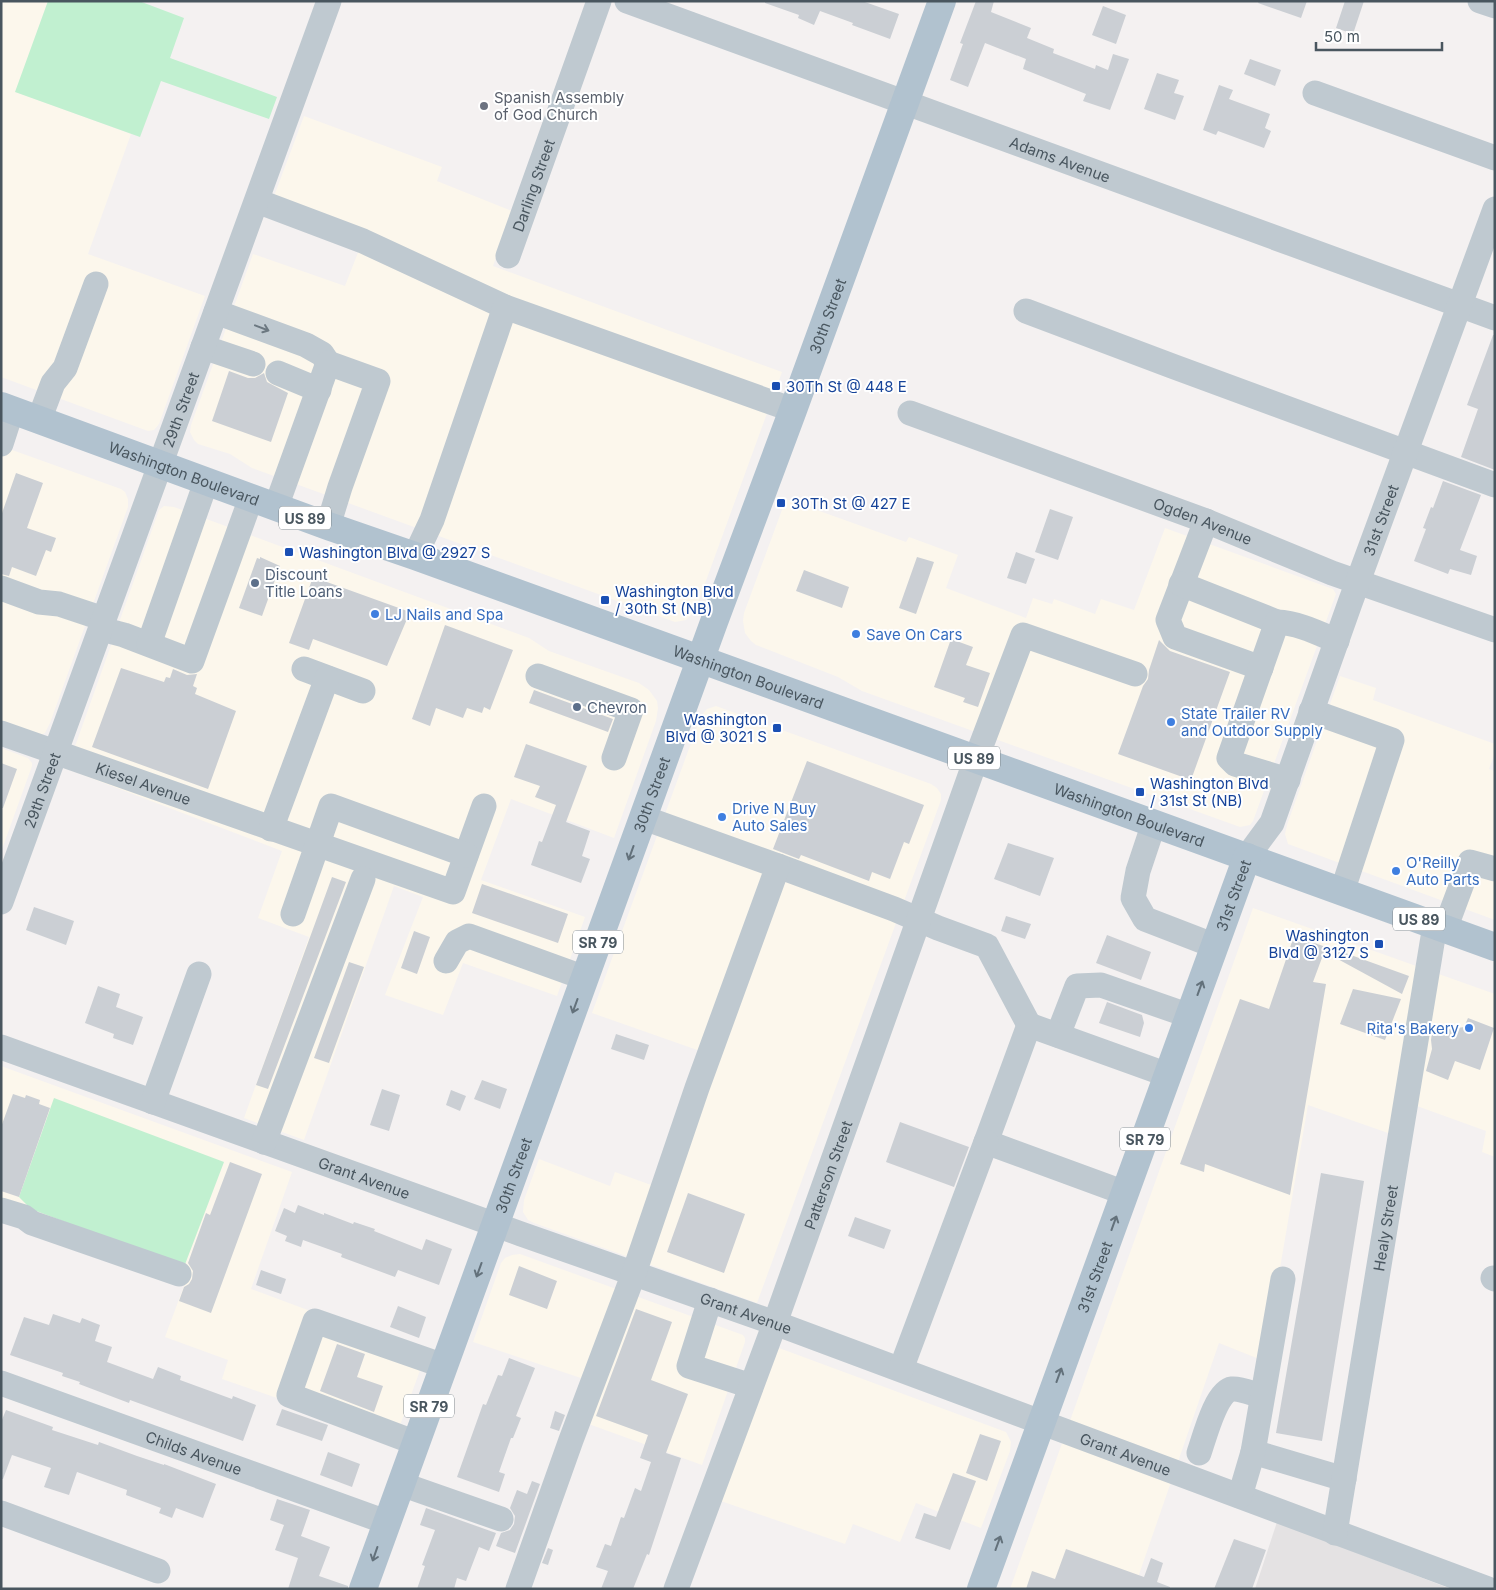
<svg xmlns="http://www.w3.org/2000/svg" width="1496" height="1590" viewBox="0 0 1496 1590" font-family="Inter,sans-serif">
	<rect width="100%" height="100%" fill="#f4f1f1"/>
	<path fill="#fcf7ec" d="M1,1H48L16,92L131,134L88,254L205,296L159,424L154,430L148,431L1,377Z
		M304,116L442,167L437,181L512,211L493,266L782,372L695,611L686,620L675,622L252,468L230,454L198,444L194,440L190,432L191,425L253,254L345,286L359,250L267,215Z
		M1,446L121,489L125,492L128,499V507L50,723L45,733L39,736L1,723Z
		M786,499L906,542L909,537L958,555L946,588L1026,618L1033,598L1052,604L1054,599L1095,614L1101,599L1134,610L1165,528L1333,589L1336,594L1253,821L1250,825L1240,827L862,691L838,677L756,645L751,641L745,633L743,621L744,613Z
		M164,506L174,507L529,638L549,651L639,683L649,690L657,701L658,708L656,721L614,838L511,799L481,880L585,917L557,996L463,963L443,1015L385,995L423,897L394,886L304,1140L244,1118L309,937L258,918L282,851L67,769L159,510Z
		M1340,676L1376,688L1373,700L1495,744V753L1489,769L1495,771V920L1288,844L1285,834L1287,825Z
		M716,706L931,784L937,788L941,794V800L757,1303L534,1223L528,1220L523,1212L524,1200L539,1159L610,1186L615,1172L654,1186L703,1052L592,1013L701,716L707,709Z
		M1,748L28,758L32,763V766L1,852Z
		M1253,908L1495,994V1157L1482,1152L1486,1131L1417,1106L1411,1141L1308,1105L1264,1361L1219,1343L1134,1589H1010Z
		M1,1066L292,1172L251,1289L426,1354L395,1439L222,1379L228,1360L165,1337L185,1283L1,1198Z
		M520,1254L743,1335L745,1338V1342L702,1465L572,1418L584,1379L473,1342L501,1263L505,1258L512,1255Z
		M779,1348L1006,1432L1011,1442L1010,1451L981,1528L916,1503L900,1542L853,1524L845,1544L718,1500Z"/>
	<path fill="#e4e2e3" d="M1277,1522L1451,1589H1255Z"/>
	<path fill="#c1f0d0" d="M48,1H139L184,18L170,58L277,97L269,119L161,81L140,137L15,92Z
		M54,1098L224,1162L184,1267L31,1209L19,1197Z"/>
	<path fill="#cbcfd4" d="M765,1H862L899,14L890,39L852,25L853,23L820,11L814,25L798,18L799,15L765,3Z
		M976,1H994L991,12L1031,28L1027,38L1054,49L1053,53L1095,69L1096,65L1108,70L1113,54L1129,59L1110,110L1083,101L1086,94L1023,69L1026,59L985,43L968,87L950,80L963,44L960,43Z
		M1259,1H1307L1301,18L1258,3Z
		M1345,1H1364L1353,34L1336,28Z
		M1103,6L1126,15L1116,44L1092,35Z
		M1250,59L1281,70L1275,86L1244,74Z
		M1157,73L1179,80L1174,93L1184,96L1175,120L1144,109Z
		M1219,85L1233,90L1229,99L1270,114L1265,128L1271,131L1264,148L1218,131L1216,135L1203,130Z
		M1493,335H1495V470L1461,457L1478,409L1467,405Z
		M229,371L248,378H255L264,373L267,382L288,393L271,442L212,421Z
		M16,473L43,483L27,528L56,538L51,552L46,550L36,576L12,567L9,576L1,574V516Z
		M1443,481L1481,495L1460,550L1477,556L1471,575L1450,569L1448,574L1414,561L1426,529L1423,528L1431,507L1433,508Z
		M1050,509L1073,517L1058,560L1035,552Z
		M1016,552L1035,559L1026,584L1007,578Z
		M260,557L280,566L262,616L239,608L257,558L260,559Z
		M917,557L934,562L916,614L899,608Z
		M804,570L849,587L842,608L796,591Z
		M313,577L410,612L387,666L313,639L309,650L289,643Z
		M445,625L513,650L490,710L484,707L482,713L467,708L463,718L436,708L430,726L412,719Z
		M951,639L973,647L966,665L990,673L978,707L963,702L965,698L934,687Z
		M1159,640L1170,651L1230,672L1191,780L1118,754L1143,686L1148,679L1149,670Z
		M121,668L164,682L166,677L170,678L173,669L187,675L197,674L193,686L197,688L195,694L236,711L208,789L92,747Z
		M534,690L613,719L608,732L529,703Z
		M526,744L587,766L566,822L590,831L582,856L590,859L581,883L531,865L539,841L542,842L556,805L535,797L540,786L514,777Z
		M807,761L924,805L909,844L904,842L890,879L872,872L869,881L801,855L799,859L773,849Z
		M1,763L17,769L3,808H1Z
		M1008,843L1054,858L1040,896L994,879Z
		M332,877L346,882L268,1089L256,1085Z
		M482,884L568,914L558,943L472,913Z
		M34,907L74,921L66,945L26,930Z
		M1006,916L1031,924L1025,939L1001,931Z
		M414,931L430,937L417,974L401,968Z
		M1107,935L1151,952L1141,980L1096,963Z
		M1294,936L1326,947L1313,982L1326,984L1290,1195L1205,1164L1204,1172L1180,1164L1240,999L1269,1009Z
		M1337,950L1409,976L1402,994L1334,957Z
		M349,962L364,967L329,1063L314,1058Z
		M98,986L120,994L116,1007L143,1017L133,1045L113,1038L114,1034L85,1023Z
		M1353,989L1401,999L1385,1040L1340,1024Z
		M1107,1002L1142,1015L1144,1023L1140,1037L1099,1023Z
		M1468,1018L1494,1028L1480,1070L1455,1061L1448,1080L1426,1071L1432,1049L1431,1040L1432,1032L1464,1027Z
		M616,1034L649,1045L644,1060L611,1049Z
		M482,1080L507,1089L500,1109L474,1099Z
		M382,1089L400,1095L389,1131L370,1125Z
		M451,1090L466,1096L460,1111L446,1105Z
		M13,1094L25,1098L26,1095L40,1100L39,1104L50,1108L19,1197L1,1191V1127Z
		M900,1122L969,1147L954,1187L886,1162Z
		M230,1162L262,1174L211,1313L179,1301L184,1287L189,1284L192,1279L193,1271L188,1263L206,1213L210,1215Z
		M1321,1173L1364,1181L1322,1441L1276,1433Z
		M688,1193L745,1214L724,1273L667,1252Z
		M298,1205L324,1215V1213L353,1224L354,1222L375,1229L374,1231L422,1250L426,1239L452,1249L439,1285L398,1270L395,1277L341,1257L342,1254L303,1240L301,1247L285,1241L287,1236L275,1231L284,1208L295,1213Z
		M855,1217L891,1230L884,1249L848,1236Z
		M519,1266L557,1281L547,1309L509,1295Z
		M261,1270L286,1279L281,1294L256,1285Z
		M398,1306L426,1317L419,1338L390,1327Z
		M636,1309L672,1322L651,1380L688,1394L666,1453L681,1458L649,1555L647,1554L633,1589H601L608,1571L596,1567L605,1544L611,1546L621,1517L624,1518L635,1488L641,1491L651,1462L640,1458L648,1435L596,1416Z
		M53,1314L80,1323L82,1318L100,1325L95,1341L112,1347L107,1362L153,1379L158,1367L181,1376L180,1380L232,1399L233,1396L256,1405L243,1441L130,1400L129,1403L79,1384L80,1382L62,1376L63,1373L10,1355L24,1317L49,1325Z
		M337,1344L365,1354L357,1377L383,1386L374,1412L320,1391Z
		M509,1358L535,1368L516,1416L521,1418L513,1438H511L499,1472L505,1474L499,1492L457,1477L483,1404L486,1405L498,1375L502,1376Z
		M282,1409L328,1425L322,1441L276,1425Z
		M6,1410L53,1427L52,1430L98,1445L99,1442L137,1456L164,1465V1464L216,1484L203,1518L176,1508L172,1518L159,1513L161,1508L126,1495L127,1490L77,1472L69,1495L44,1487L51,1468L12,1455L3,1479H1V1422Z
		M555,1411L565,1415L559,1431L550,1428Z
		M980,1434L1001,1441L987,1481L966,1473Z
		M328,1452L360,1464L352,1487L320,1475Z
		M953,1473L976,1481L950,1550L915,1538L924,1513L936,1517Z
		M532,1481L540,1484L515,1553L496,1546L501,1533L510,1530L514,1524L515,1516L510,1508L517,1490L527,1494Z
		M277,1499L310,1510L301,1536L330,1547L319,1576L348,1586V1589H288L298,1558L275,1550L284,1525L270,1520Z
		M426,1508L496,1533L489,1551L479,1547L466,1581L457,1578L454,1589H417L425,1566L422,1565L435,1530L420,1525Z
		M1234,1539L1266,1550L1252,1589H1214Z
		M548,1548L553,1550L548,1565L542,1563Z
		M1066,1549L1144,1577L1151,1558L1163,1563L1157,1582L1170,1587V1589H1026L1032,1571L1055,1579Z"/>
	<g fill="none" stroke-linecap="round" stroke-linejoin="round">
		<g stroke="#bfc9d0" stroke-width="25">
			<path id="s1" d="M627,1L1495,318"/>
			<path d="M1480,1L1495,6"/>
			<path d="M1315,93L1495,158"/>
			<path d="M257,201L363,241L505,307"/>
			<path id="s2" d="M508,256L599,1"/>
			<path d="M1026,311L1172,366L1495,485"/>
			<path d="M216,312L306,345L322,354L328,363"/>
			<path d="M203,347L253,364"/>
			<path d="M278,373L319,390"/>
			<path id="s3" d="M910,413L1206,521L1332,573L1495,630"/>
			<path d="M39,420L53,383L65,368L96,284"/>
			<path d="M1,444L12,410"/>
			<path d="M276,507L328,363L378,381L340,487L328,526"/>
			<path d="M1206,521L1168,620L1175,637L1261,668"/>
			<path d="M415,556L432,520L505,307L793,410"/>
			<path d="M1181,584L1277,622"/>
			<path d="M1,588L39,602L59,604L104,619"/>
			<path d="M101,629L124,635L192,661L251,498"/>
			<path d="M149,644L206,482"/>
			<path d="M304,669L363,691"/>
			<path d="M538,676L631,710L614,758"/>
			<path d="M1311,711L1392,740L1342,892"/>
			<path id="s4" d="M1,733L453,892L484,806"/>
			<path d="M1288,780L1235,764L1229,758L1277,622C1298,623 1318,633 1337,641"/>
			<path d="M1154,823L1138,871L1133,898L1145,919L1215,946"/>
			<path d="M271,829L327,678"/>
			<path id="s5" d="M1247,857L1272,823L1350,603L1495,209"/>
			<path d="M778,866L894,909L938,928L987,946L1029,1025"/>
			<path id="s6" d="M1,902L329,1"/>
			<path d="M293,914L331,806L466,855"/>
			<path d="M1445,929L1470,862L1495,869"/>
			<path d="M446,961L457,942L469,936L585,978"/>
			<path d="M1058,1035L1077,986L1101,985L1190,1016"/>
			<path id="s7" d="M1,1047L521,1234L775,1323L1488,1589"/>
			<path d="M153,1102L199,974"/>
			<path d="M264,1142L363,879"/>
			<path d="M1125,1193L986,1142L1029,1025L1168,1075"/>
			<path d="M1,1210L24,1217L32,1223L179,1274"/>
			<path d="M1493,1278L1495,1279"/>
			<path d="M710,1300L689,1366L751,1386"/>
			<path d="M901,1369L986,1142"/>
			<path id="s8" d="M1,1383L386,1522"/>
			<path d="M416,1443L289,1395L315,1321L444,1366"/>
			<path d="M1253,1452L1344,1479"/>
			<path d="M1199,1453C1204,1439 1216,1391 1232,1389C1241,1388 1253,1394 1262,1396"/>
			<path d="M401,1484L501,1519"/>
			<path d="M1240,1496L1253,1452L1283,1279"/>
			<path d="M1,1513L158,1571"/>
			<path id="s9" d="M1335,1533L1435,925"/>
			<path d="M518,1589L571,1440L634,1273L697,1088L778,866L644,818"/>
			<path id="s10" d="M676,1589L775,1323L976,759L1023,635L1135,674"/>
		</g>
		<g stroke="#b1c2cf" stroke-width="28">
			<path id="s11" d="M1,406L328,526L415,556L1495,947"/>
			<path id="s12" d="M363,1589L714,622L793,410L942,1"/>
			<path id="s13" d="M981,1589L1247,857"/>
		</g>
	</g>
	<defs><path id="oneway-shaft" d="M-6 0H5M1.5-3L5.5 0L1.5 3" fill="none" stroke-width="1.6" stroke-linecap="round" stroke-linejoin="round" transform="scale(1.25)"/></defs>
	<use stroke="#6c7881" href="#oneway-shaft" transform="translate(262 328) rotate(21)"/>
	<g stroke="#63717b">
		<use href="#oneway-shaft" transform="translate(631 853) rotate(110)"/>
		<use href="#oneway-shaft" transform="translate(1200 988) rotate(-70)"/>
		<use href="#oneway-shaft" transform="translate(575 1006) rotate(110)"/>
		<use href="#oneway-shaft" transform="translate(1114 1223) rotate(-70)"/>
		<use href="#oneway-shaft" transform="translate(479 1270) rotate(110)"/>
		<use href="#oneway-shaft" transform="translate(1059 1375) rotate(-70)"/>
		<use href="#oneway-shaft" transform="translate(998 1543) rotate(-70)"/>
		<use href="#oneway-shaft" transform="translate(375 1554) rotate(109)"/>
	</g>
	<circle fill="#6b7280" stroke="#fff" stroke-width="2" cx="484" cy="106" r="5"/>
	<g fill="#1a4fb4" stroke="#fff" stroke-width="2">
		<rect x="771" y="381" width="10" height="10" rx="2.5"/>
		<rect x="776" y="498" width="10" height="10" rx="2.5"/>
		<rect x="284" y="547" width="10" height="10" rx="2.5"/>
		<rect x="600" y="595" width="10" height="10" rx="2.5"/>
		<rect x="772" y="723" width="10" height="10" rx="2.5"/>
		<rect x="1135" y="787" width="10" height="10" rx="2.5"/>
		<rect x="1374" y="939" width="10" height="10" rx="2.5"/>
	</g>
	<g fill="#5c6f8a" stroke="#fff" stroke-width="2">
		<circle cx="255" cy="583" r="5"/>
		<circle cx="577" cy="707" r="5"/>
	</g>
	<g fill="#3f7fe0" stroke="#fff" stroke-width="2">
		<circle cx="375" cy="614" r="5"/>
		<circle cx="856" cy="634" r="5"/>
		<circle cx="1171" cy="722" r="5"/>
		<circle cx="722" cy="817" r="5"/>
		<circle cx="1396" cy="871" r="5"/>
		<circle cx="1469" cy="1028" r="5"/>
	</g>
	<g text-anchor="middle" dominant-baseline="central" stroke-width="4" stroke-linejoin="round" paint-order="stroke">
		<g fill="#fff" stroke="#80898f" stroke-width="1">
			<rect x="279" y="506.5" width="52" height="23" rx="4"/>
			<rect x="948" y="746.5" width="52" height="23" rx="4"/>
			<rect x="1393" y="907.5" width="52" height="23" rx="4"/>
			<rect x="573" y="930.5" width="50" height="23" rx="4"/>
			<rect x="1120" y="1127.5" width="50" height="23" rx="4"/>
			<rect x="404" y="1394.5" width="50" height="23" rx="4"/>
		</g>
		<g font-size="14" font-weight="bold" fill="#49565f">
			<text x="305" y="518">US 89</text>
			<text x="974" y="758">US 89</text>
			<text x="1419" y="919">US 89</text>
			<text x="598" y="942">SR 79</text>
			<text x="1145" y="1139">SR 79</text>
			<text x="429" y="1406">SR 79</text>
		</g>
		<g font-size="15" fill="#5b616d" stroke="#fff" text-anchor="start">
			<text x="494" y="97">Spanish Assembly<tspan x="494" dy="17">of God Church</tspan></text>
		</g>
		<g font-size="15" fill="#49565f" stroke="#fff">
			<text stroke="none"><textPath href="#s1" startOffset="461">Adams Avenue</textPath></text>
			<text stroke="none"><textPath href="#s2" startOffset="75">Darling Street</textPath></text>
			<text stroke="none"><textPath href="#s12" startOffset="1355">30th Street</textPath></text>
			<text stroke="none"><textPath href="#s6" startOffset="524">29th Street</textPath></text>
			<text stroke="none"><textPath href="#s11" startOffset="195">Washington Boulevard</textPath></text>
			<text stroke="none"><textPath href="#s3" startOffset="312">Ogden Avenue</textPath></text>
			<text stroke="none"><textPath href="#s5" startOffset="364">31st Street</textPath></text>
			<text stroke="none"><textPath href="#s11" startOffset="795">Washington Boulevard</textPath></text>
			<text stroke="none"><textPath href="#s4" startOffset="151">Kiesel Avenue</textPath></text>
			<text stroke="none"><textPath href="#s6" startOffset="119">29th Street</textPath></text>
			<text stroke="none"><textPath href="#s12" startOffset="845">30th Street</textPath></text>
			<text stroke="none"><textPath href="#s11" startOffset="1200">Washington Boulevard</textPath></text>
			<text stroke="none"><textPath href="#s13" startOffset="738">31st Street</textPath></text>
			<text stroke="none"><textPath href="#s10" startOffset="441">Patterson Street</textPath></text>
			<text stroke="none"><textPath href="#s12" startOffset="440">30th Street</textPath></text>
			<text stroke="none"><textPath href="#s7" startOffset="386">Grant Avenue</textPath></text>
			<text stroke="none"><textPath href="#s9" startOffset="309">Healy Street</textPath></text>
			<text stroke="none"><textPath href="#s13" startOffset="332">31st Street</textPath></text>
			<text stroke="none"><textPath href="#s7" startOffset="791">Grant Avenue</textPath></text>
			<text stroke="none"><textPath href="#s8" startOffset="205">Childs Avenue</textPath></text>
			<text stroke="none"><textPath href="#s7" startOffset="1196">Grant Avenue</textPath></text>
		</g>
		<g font-size="15" fill="#164399" stroke="#fff" text-anchor="start">
			<text x="786" y="386">30Th St @ 448 E</text>
			<text x="791" y="503">30Th St @ 427 E</text>
			<text x="299" y="552">Washington Blvd @ 2927 S</text>
			<text x="615" y="591">Washington Blvd<tspan x="615" dy="17">/ 30th St (NB)</tspan></text>
			<text x="767" y="719" text-anchor="end">Washington<tspan x="767" dy="17">Blvd @ 3021 S</tspan></text>
			<text x="1150" y="783">Washington Blvd<tspan x="1150" dy="17">/ 31st St (NB)</tspan></text>
			<text x="1369" y="935" text-anchor="end">Washington<tspan x="1369" dy="17">Blvd @ 3127 S</tspan></text>
		</g>
		<g font-size="15" fill="#4e5e75" stroke="#fff" text-anchor="start">
			<text x="265" y="574">Discount<tspan x="265" dy="17">Title Loans</tspan></text>
			<text x="587" y="707">Chevron</text>
		</g>
		<g font-size="15" fill="#366cbe" stroke="#fff" text-anchor="start">
			<text x="385" y="614">LJ Nails and Spa</text>
			<text x="866" y="634">Save On Cars</text>
			<text x="1181" y="713">State Trailer RV<tspan x="1181" dy="17">and Outdoor Supply</tspan></text>
			<text x="732" y="808">Drive N Buy<tspan x="732" dy="17">Auto Sales</tspan></text>
			<text x="1406" y="862">O'Reilly<tspan x="1406" dy="17">Auto Parts</tspan></text>
			<text x="1459" y="1028" text-anchor="end">Rita's Bakery</text>
		</g>
	</g>
	<rect width="1496" height="1590" fill="none" stroke="#49565f" stroke-width="5"/>
	<path d="M1316 42v8h126v-8" fill="none" stroke="#49565f" stroke-width="2.5"/>
	<text x="1324" y="42" font-size="15" fill="#49565f" stroke="#ffffff" stroke-width="4" paint-order="stroke">50 m</text>
</svg>
